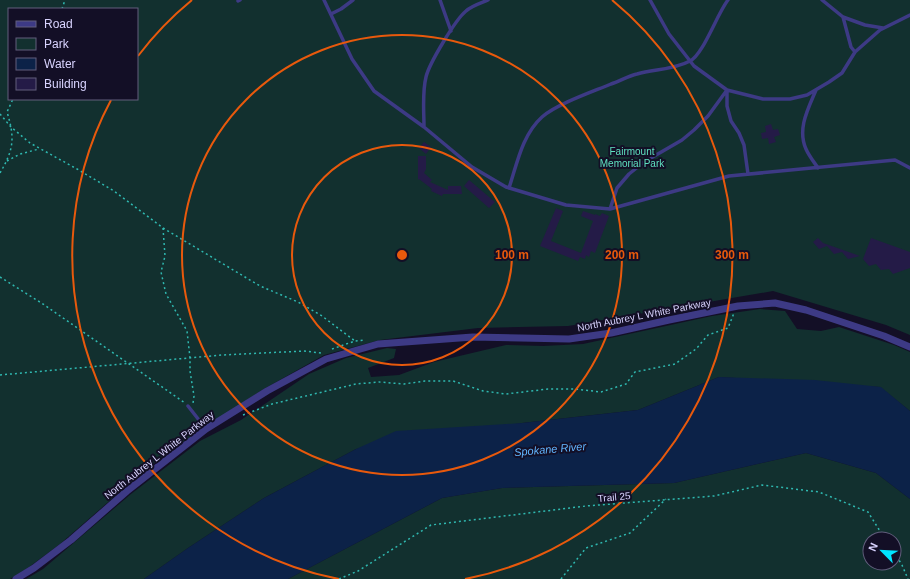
<svg xmlns="http://www.w3.org/2000/svg" width="910" height="579" viewBox="0 0 910 579" font-family="Arial,sans-serif">
	<rect width="100%" height="100%" fill="#130f26"/>
	<path fill="#12302f" fill-rule="evenodd" d="M0,0H910V335L886,325L773,291L568,326L478,328L380,340L324,355L262,390L171,450L137,477L60,544L29,567L10,579H0ZM9,9H137V99H9Z
		M760,309L785,311L797,329L821,331L839,327L894,345L910,352V411L880,387L719,377L638,410L522,423L356,449L264,498L188,548L144,579H26L43,569L131,494L200,441L241,420L309,374L346,358L387,348L396,349L394,358L368,368L371,377L399,375L434,362L506,345L543,346L583,344L712,316Z
		M806,453L876,473L910,499V579H288L442,498L502,488L674,483ZM870,539H894V563H870Z"/>
	<path fill="#0c2248" d="M719,377L815,380L881,387L910,411V499L876,473L806,453L674,483L502,488L442,498L288,579H144L188,548L264,498L356,449L396,431L522,423L638,410Z"/>
	<path fill="#241b47" d="M771,124L773,130L778,129L780,135L774,137L776,142L769,144L768,138L762,139L761,133L766,132L765,126Z
		M424,142L431,147L426,154L419,148Z
		M418,156H426V169L424,173L432,180L430,182L448,190V186H461L462,194H443L442,196L431,191L432,189L419,179L418,180Z
		M469,180L495,202L489,208L464,186Z
		M556,208L563,211L551,241L581,253L593,221L581,216L583,211L595,215V214L600,216L602,213L609,216L595,253L591,251L589,257L586,255L585,259L580,257L578,261L540,246Z
		M818,238L823,243L860,256L848,259L842,252L834,254L827,246L819,249L813,242Z
		M871,238L910,252V268L893,274L889,269L881,270L876,264L869,266L863,259Z"/>
	<g fill="none" stroke-linecap="round" stroke-linejoin="round">
		<path stroke="#2fb8b0" stroke-width="1.5" stroke-dasharray="2 3" stroke-linecap="butt" d="M62,9L65,0
			M0,114L11,127L30,143L77,169L114,191L163,228L260,286L298,302L322,316L355,341
			M7,161L20,154L39,149
			M0,173C14,149 15,138 7,112L13,99
			M163,228L165,256L161,272L166,294L187,331L190,358V371L194,396L193,403
			M0,277L43,304L185,403
			M332,349L355,341L365,340
			M0,375L222,355L304,351L321,353
			M243,415L272,404L356,384L379,382L404,384L425,381H453L483,391L506,394L548,389H575L601,392L626,384L635,372L675,364L696,349L708,335L728,328L734,313
			M894,552L902,565L908,579
			M339,579L358,571L431,525L586,506L714,496L762,485L819,492L868,512L885,539
			M561,579L586,548L630,533L666,499"/>
		<path stroke="#3d3a85" stroke-width="3.5" d="M324,0L352,59L374,91L424,127L472,167L506,187L566,205L610,209L729,176L895,160L910,168
			M440,0L451,31
			M650,0L669,34L694,66L727,90L763,99H790L807,95L829,82L842,73L855,52L880,30L910,15
			M822,0L843,17L865,25L883,28
			M238,1L240,0
			M331,14L341,9L353,0
			M843,17L851,47L855,52
			M816,90C808,109 797,129 806,149C809,156 814,162 818,168
			M727,91V106L731,121L739,133L744,145L748,174
			M424,127C424,111 422,93 426,77C429,64 455,20 466,11C471,6 481,3 488,0
			M509,188C517,164 522,135 542,117C557,104 592,92 611,84C620,81 628,76 637,74C654,69 673,70 690,61C703,55 717,14 728,0
			M610,209L617,188L629,174L644,162L682,140L694,130L708,116L727,90
			M188,406L206,429"/>
		<path stroke="#3d3a85" stroke-width="7" d="M16,579L34,568L71,540L127,491L206,429L267,391L326,359L378,344L473,337L569,339L611,333L669,320L738,306L775,303L806,310L884,336L910,347"/>
	</g>
	<g fill="none" stroke="#e8590c" stroke-width="2">
		<circle cx="402" cy="255" r="110"/>
		<circle cx="402" cy="255" r="220"/>
		<path d="M339 579A330 330 0 0 1 111 100M138 56A330 330 0 0 1 192 0M612 0A330 330 0 0 1 465 579"/>
	</g>
	<g text-anchor="middle" dominant-baseline="central" stroke-width="4" stroke-linejoin="round" paint-order="stroke">
		<g font-size="10" fill="#5fe0c0" stroke="#130f26">
			<text x="632" y="151">Fairmount<tspan x="632" dy="12">Memorial Park</tspan></text>
		</g>
		<g font-size="10" fill="#d9d4ff" stroke="#130f26">
			<text transform="translate(644 315) rotate(-11)">North Aubrey L White Parkway</text>
			<text transform="translate(159 455) rotate(-38)">North Aubrey L White Parkway</text>
			<text transform="translate(614 497) rotate(-5)">Trail 25</text>
		</g>
		<g font-size="11" font-style="italic" fill="#62b6ff" stroke="#130f26">
			<text transform="translate(550 449) rotate(-5)">Spokane River</text>
		</g>
	</g>
	<circle cx="402" cy="255" r="6" fill="#e8590c" stroke="#130f26" stroke-width="2"/>
	<g font-size="12" text-anchor="middle" font-weight="bold" fill="#e8590c" stroke="#130f26" stroke-width="4" stroke-linejoin="round" paint-order="stroke">
		<text x="512" y="259">100 m</text>
		<text x="622" y="259">200 m</text>
		<text x="732" y="259">300 m</text>
	</g>
	<rect x="8" y="8" width="130" height="92" fill="#130f26" stroke="#625e7d"/>
	<rect x="16" y="21" width="20" height="6" fill="#3d3a85" stroke="#625e7d"/>
	<text x="44" y="28" font-size="12" fill="#d9d4ff">Road</text>
	<rect x="16" y="38" width="20" height="12" fill="#12302f" stroke="#625e7d"/>
	<text x="44" y="48" font-size="12" fill="#d9d4ff">Park</text>
	<rect x="16" y="58" width="20" height="12" fill="#0c2248" stroke="#625e7d"/>
	<text x="44" y="68" font-size="12" fill="#d9d4ff">Water</text>
	<rect x="16" y="78" width="20" height="12" fill="#241b47" stroke="#625e7d"/>
	<text x="44" y="88" font-size="12" fill="#d9d4ff">Building</text>
	<g transform="translate(882 551) rotate(294)"><circle r="19" fill="#130f26" stroke="#625e7d"/>
	<path d="M0-3L7 15L0 10L-7 15Z" fill="#00e5ff"/>
	<text y="-6" font-size="11" font-weight="bold" text-anchor="middle" fill="#d9d4ff">N</text>
	</g>
</svg>
